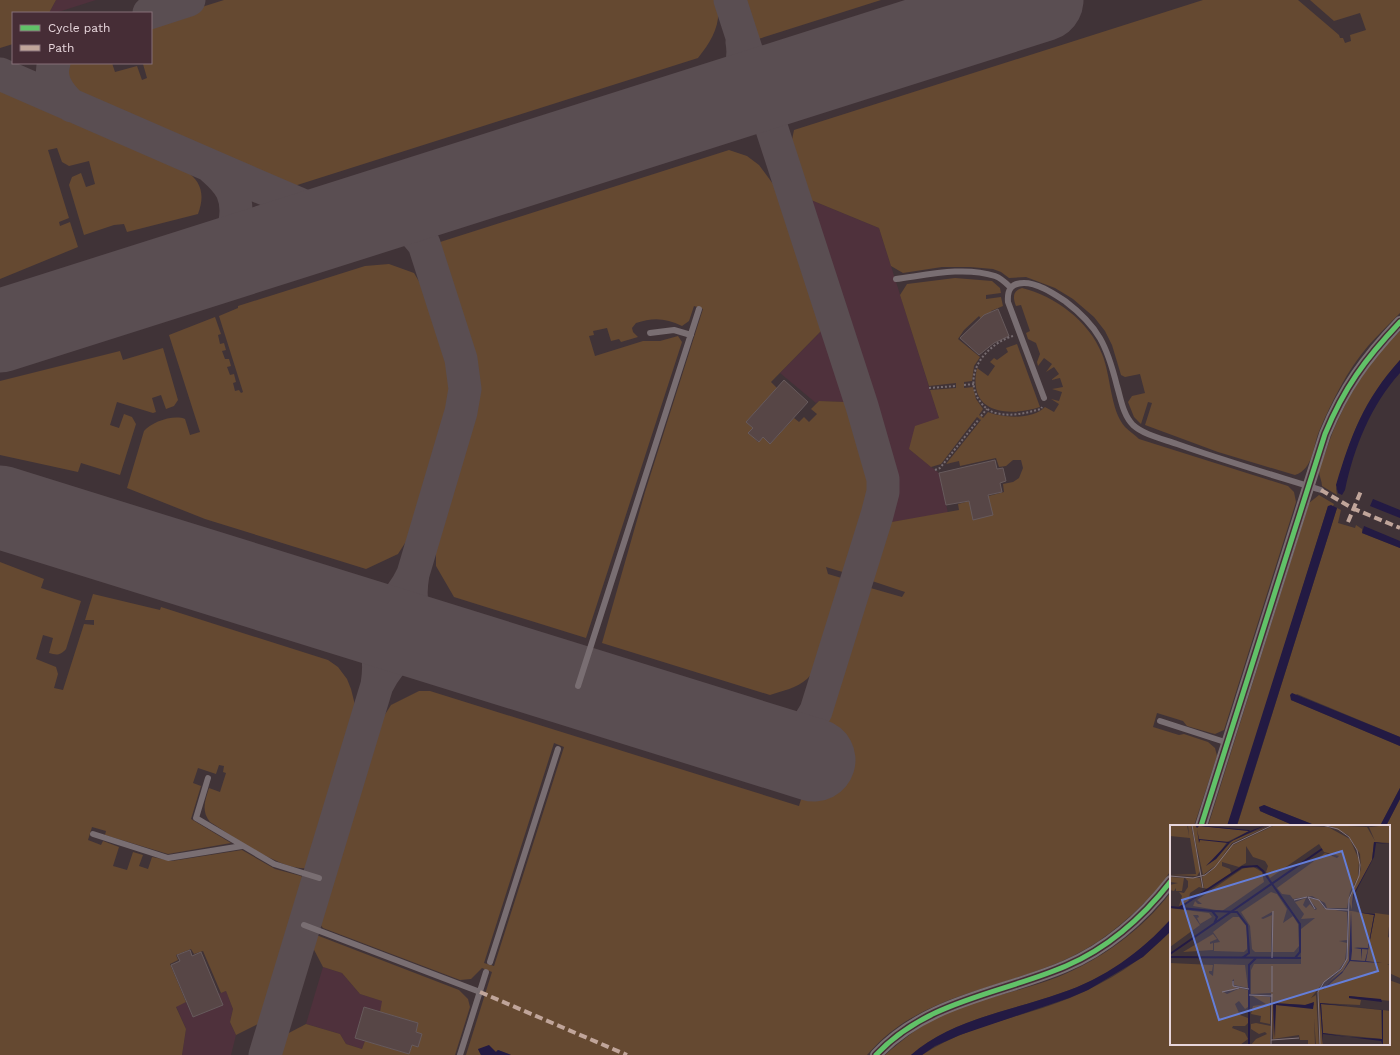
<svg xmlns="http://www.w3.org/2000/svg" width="1400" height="1055" viewBox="0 0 1400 1055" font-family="'Work Sans',sans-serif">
	<rect width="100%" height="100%" fill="#403337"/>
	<path fill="#4f313c" d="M56,0H96L55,13H49Z
		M811,200L879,228L939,418L909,449L939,473L948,513L886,523L894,497L897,480L895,466Z
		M822,330L846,402L819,401L816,403L780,373Z
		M323,967L342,973L360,994L383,1001L380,1012L364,1007L355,1038L365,1041L362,1049L346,1044L340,1034L306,1024Z
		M226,991L233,1009L230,1022L236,1035L231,1055H182L186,1029L176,1006L186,1002L193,1017L223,1005L218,994Z"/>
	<path fill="#654931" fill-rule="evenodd" d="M0,0H56L49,13H13V44L0,48Z
		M224,0H717C722,24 712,40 698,58L291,187L279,179L98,101C94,103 90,100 86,98C71,92 61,80 66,63H112L115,72L137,66L142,80L147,78L143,64L151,63V23Z
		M742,0H881L755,40Z
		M1203,0H1298L1339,35L1340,38H1343L1345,43L1351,41L1350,35L1366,30L1360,13L1334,21L1310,0H1400V313C1389,324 1378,335 1368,346C1347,371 1333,399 1320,429C1313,444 1314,469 1295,475L1218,452L1145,425L1152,403L1148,402L1141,424L1134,417L1128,402L1132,396L1145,393L1140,374L1125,377L1121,375L1112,345L1105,331L1094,317L1073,299L1055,288L1026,277L1009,278L1001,272L993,269L970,267H942L903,273L891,266L879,228L811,200L792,140L794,130Z
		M0,86L44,105L87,127L185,170C202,182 205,195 198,214L127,232L124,224L114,225L84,235L69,185L72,177L81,173L86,187L95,184L89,161L69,166L62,162L57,148L48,150L69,218L59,222L60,226L70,222L78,247L0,279Z
		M729,150L747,156L759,165L776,188L822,330L771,382L777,388L746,422L753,428L749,433L758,442L763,437L770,444L794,418L799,422L804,417L809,422L817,414L811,409L819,401L846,402L869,478L870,498L846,573L826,567L828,574L845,579C837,603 824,664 807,679C797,688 782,691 770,695L602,643L645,492L703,309L694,306L689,321L682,326C666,318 653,317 636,323L632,328L633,332L638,337L621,342L619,339L611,341L607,328L593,331L594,335L589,336L595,356L643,341H660L678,336L682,342L586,638L454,597L436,566V536L474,406L477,392L476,372L437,243Z
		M389,264L414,273L430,300L451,367L453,397L414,529L398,554L366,569L205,519L127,488L144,431C151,422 174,414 185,419L190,435L200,432L169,335L215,317L221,334L218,335L220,344L224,343L226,350L222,351L225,359H229L231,366L227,367L230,375L234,374L236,382L233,383L235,391L239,390L241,393L243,392L219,316L238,308V306L365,266Z
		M955,278L992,281L1000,288L1001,293L986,295V299L1001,297L1003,306L991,311L993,318L984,323L979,316L964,330L958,339L980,357L974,366L972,381L964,382V388L973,387L976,399L983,409L979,415L983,418L988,412C1003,418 1033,420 1045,407L1054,412L1059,404L1051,399L1059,401L1062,392L1052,389L1063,387L1060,378L1051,380L1059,374L1054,367L1046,372L1052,364L1044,358L1038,366L1037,362L1040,354L1036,343L1028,339L1026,333L1030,331L1021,305L1016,306C1013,298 1012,291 1022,288C1055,296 1089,321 1102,354C1111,375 1110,410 1125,427C1129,431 1135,435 1139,439L1288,486L1294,492L1296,502L1224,730L1215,734L1211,733L1187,726L1183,721L1157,713L1153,727L1179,735L1184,734L1208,742L1215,748L1217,756L1194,826H1171C1171,836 1173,860 1171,869C1168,878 1150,897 1143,904C1115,932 1084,954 1047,967C982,992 915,999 867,1055H511L498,1050L496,1052L478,1049L481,1055H466L492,972L482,968L471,979L460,980L323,928L318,922L375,730L391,705L419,691H430L799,806L867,587L902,597L905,592L869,580L886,523L959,510L958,504L1004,492L1003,484L1013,482L1019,478L1023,468L1021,460H1013L1006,466L999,467L996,458L960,466L959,461L946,464L981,420L977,417L941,464L931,467L909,449L915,426L939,418L930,390L956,388V383L929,386L900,295L907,284ZM554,743L564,747L494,966L484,963Z
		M1400,331V360C1363,401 1350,437 1336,489L1337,495L1322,486C1322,481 1319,476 1319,471C1319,465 1324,457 1326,451C1341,405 1366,365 1400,331Z
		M1017,344L1040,407C1008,417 967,414 977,368L988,376L995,366L990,362L994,358L997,360L1008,352L1006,348Z
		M163,348L178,400L174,406L166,409L161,395L152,398L156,412L153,413L117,402L110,425L119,428L124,414L132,417L136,424L120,475L81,463L78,472L0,455V381L120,351L123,360Z
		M1319,495L1334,504L1333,506H1328L1236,802L1227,826H1208L1309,503Z
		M1337,508L1341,510L1338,523L1355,528L1356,525L1362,529V533L1400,548V737L1297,694L1291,700L1400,746V788L1380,826H1317L1264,805L1260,811L1295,826H1237Z
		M0,562L44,579L41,588L81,601L66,649C60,656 56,655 49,653L53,638L43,635L36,659L56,667L58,674L54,688L63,690L84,624L94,625V620H85L93,594L160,610L161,607L328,660L338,667L347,679L351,689L355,705L351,730L311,867C288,876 231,835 210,822C201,811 205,801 209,788L220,792L226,773L223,772L224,766L219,765L216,774L198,768L193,783L201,786L191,819L231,843L168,854L105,835L106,831L92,827L88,840L101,845L103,841L119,847L113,866L127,870L133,852L143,855L139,866L148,869L152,857L172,861L242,850L275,869L301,876L306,882L260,1023L236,1035L230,1022L233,1009L226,991L221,993L203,951L194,954L191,949L176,955L178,960L170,964L186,1002L176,1007L186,1029L182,1055H0Z
		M1400,799V978L1389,973V826H1386Z
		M1171,892V919C1141,952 1104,979 1061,993C1011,1011 952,1019 911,1055H885C902,1040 921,1025 942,1015C979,998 1020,992 1058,977C1102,959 1142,930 1171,892Z
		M1171,931V1044H1389V980L1400,984V1055H922C967,1025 1021,1018 1070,998C1108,982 1143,960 1171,931Z
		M313,936H319L459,990L468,999L470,1007L455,1055H278L283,1036L306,1024L340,1034L346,1044L362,1049L365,1041L409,1054L412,1045L418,1046L422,1034L416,1032L418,1023L380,1012L382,1001L360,994L342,973L323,967L311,944Z"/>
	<path fill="#231a43" d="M1400,360V373C1371,405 1354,447 1345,490L1342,495L1338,493L1336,485C1351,435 1364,400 1400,360Z
		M1373,499L1400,510V518L1370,506Z
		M1331,505L1337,508L1237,825L1227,826L1328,506Z
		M1364,526L1400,541V548L1362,533Z
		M1292,693L1400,737V746L1291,700L1290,695Z
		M1400,788V799L1386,826H1380Z
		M1264,805L1317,826H1295L1260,811L1259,807Z
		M1171,919V931L1143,957L1088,990L1069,998L960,1035L935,1046L922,1055H911C952,1019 1011,1011 1061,993C1104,979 1141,952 1171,919Z
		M489,1045L496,1052L498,1050L511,1055H481L478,1049Z"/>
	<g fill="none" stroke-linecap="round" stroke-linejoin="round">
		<path stroke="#5a4e52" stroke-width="33" d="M730,0L862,406L883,479V492L877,515L816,711C800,739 792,748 759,743
			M149,13L189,0
			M54,63C48,80 60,95 72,106
			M0,74L209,165C218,173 227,180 232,191C241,212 234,241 216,256C210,261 202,265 195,269
			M708,106C731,90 747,71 742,42
			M209,165L325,215C368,228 387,197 424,244L461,359L465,389L461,412L413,574C397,609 377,617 340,612
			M413,574C406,613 418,628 451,647
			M340,612C373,631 383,647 377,685
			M265,1055L377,685C395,649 412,646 451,647"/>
		<path stroke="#5a4e52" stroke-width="83" d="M0,331L1042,0
			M0,507L814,760"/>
	</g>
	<path fill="#574646" stroke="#675a5c" d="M998,309L1009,336L994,343L979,355L960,338L984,315Z
		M784,380L808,402L770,444L763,437L759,442L748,433L753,428L746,422Z
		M995,460L997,469L1003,468L1006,481L1000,483L1002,492L988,495L993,515L973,520L969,501L946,505L939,473Z
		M190,950L192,956L201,952L223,1005L193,1017L171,965L180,961L177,955Z
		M364,1007L418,1023L416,1032L422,1034L418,1047L412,1045L409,1054L355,1038Z"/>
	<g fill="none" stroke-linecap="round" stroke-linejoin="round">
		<path stroke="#766b6f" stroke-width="2" stroke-dasharray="2 2" stroke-linecap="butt" d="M1013,336C987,344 962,373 979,400C983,406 988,411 996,413C1011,417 1026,413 1041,409L1042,407
			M964,385L974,384
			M929,388L956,386
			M981,416L987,409
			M935,470L940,468L979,419"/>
		<path stroke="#796e72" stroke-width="6" d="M896,279C927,275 964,266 995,276C1001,278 1006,283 1010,287
			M650,333L674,330L691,335
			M1044,398L1008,302C1007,290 1011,283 1024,283C1038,283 1054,294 1065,301C1099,327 1107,346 1117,386C1121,399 1123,415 1133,425C1144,435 1163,439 1177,444C1225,461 1273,475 1321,490
			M578,686L699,309
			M1160,721L1228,743
			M208,778L196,818L274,864L319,878
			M93,834L168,858L242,846
			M304,925L480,992
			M490,962L558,749
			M460,1055L486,972"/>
		<path stroke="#796e72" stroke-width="12" d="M1201,826L1325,434C1344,388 1365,359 1400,322
			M876,1055C927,1000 1001,994 1066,966C1108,948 1143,917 1171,881"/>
		<path stroke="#c0a59a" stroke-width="4" stroke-dasharray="8 4" stroke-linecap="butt" d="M1321,490L1352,508L1400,528
			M1348,522L1361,491
			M480,992L627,1055"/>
		<defs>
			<path id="cycleway" d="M1201,826L1325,434C1344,388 1365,359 1400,322
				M876,1055C927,1000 1001,994 1066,966C1108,948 1143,917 1171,881"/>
		</defs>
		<use href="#cycleway" stroke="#462d36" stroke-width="8"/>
		<use href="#cycleway" stroke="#61c268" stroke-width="5"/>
	</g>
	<g transform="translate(1170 825)">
		<rect width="220" height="220" fill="#403337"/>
		<path d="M0,0H17L19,11L18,0H21L30,46L27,51L0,50L26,49L20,13L0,11ZM22,0L79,6L57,17L46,33L36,40L46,34L63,15L101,0L62,18L46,40L33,50ZM105,0L158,2L180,14L189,35L188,52L180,67L177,83H157L155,78L142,71L123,74L120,70L112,69L107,63L155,28L167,33L169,31L154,27L149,19L100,53L96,47L98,41L95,36L83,32L76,21V38L69,42L52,37V41L60,44L61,48L38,64L34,63L32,52L40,47L61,21ZM158,0L197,2L205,16L199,2H209L194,0H220V3L211,2L220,3V18L204,17L202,35L183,70L182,85L179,76L191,44L190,29L178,10ZM82,41L92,47L94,57L61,80L52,86L23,81L25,76L28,79H32L27,75L72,44ZM0,52L14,53L12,66H6V63L4,66L0,65V60L12,61L0,60L8,58L0,57ZM15,53H30L32,63L29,62L20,68L18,78L9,81L12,71L9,67L14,68L18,62V56ZM101,67L107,69L117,84L113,98L123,91L128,99L129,121L124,127H103L102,87L91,93L93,94L102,90L101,127H85L82,124L80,101L71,87ZM136,73L133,80L136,83L140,79L145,85L147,84L138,73L149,75L154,83L177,87V115L169,116L177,118L175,136L168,146L152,159L141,173L146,170L149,220H146L144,193L145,220H138V215H130L129,210L103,214L101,168L81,169V145L84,139H131V111H136H131V104L145,93L131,94L134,89L125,77ZM104,178L135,180L144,179L142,182L106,180L105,213ZM0,83L39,88L42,92L30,99L27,93L29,92L28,90H23L30,100L0,122ZM179,86H182L179,136L173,146L157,158L153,165L172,148L180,136L212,138L180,135L182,86L204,90L198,123L184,122L191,124V134L192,124L198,125L205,88L220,90L218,112L220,113V139H217L220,140V176L179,171V173L191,175L190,180L150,178L153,220H150L149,166L172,144L178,130ZM63,92H69L77,102V124L74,127L44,126V118L50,117L43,107ZM43,109L47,114L40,117V119L43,118V125L13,127ZM0,138L43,140L42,146H39V148L43,151L44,139L75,140L78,163L64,160V154L62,156L63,161L68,163L61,166H52L57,169L70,163L78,165V182L75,184L69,176L65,179L70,190L78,193V198L75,201H63L62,203L75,208L78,214L70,220H0ZM81,170L100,172V199L90,197L91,191L81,189L83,181L96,179ZM151,179L211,185L212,214L153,208ZM213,185L220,186V220H213ZM86,198L101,201L100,220H81L86,214L97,209L95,207L89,209L81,204V199Z" fill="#654931" fill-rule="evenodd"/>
		<path d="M25,0L79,5L80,6L96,0L60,17L46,34L36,41L58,18L30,15L29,18L27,4L29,14L59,17L79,6L29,1L27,3ZM204,17L220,19L206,18L204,32L184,70L182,84L183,70L202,35ZM181,86L182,126L181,135L195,136L198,124H192L191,135V124L184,123H198L204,90L186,87L204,89H205L196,136L212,138L180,136L172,148L152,165L173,146L179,136ZM179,171L211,174L212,177L179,173ZM144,177L143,184L106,180L104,214L103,178L135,180ZM150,178L179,181L151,179L153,208L178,212L153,209V220ZM180,181L213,185V220L211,216L179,212L212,214V185Z" fill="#231a43"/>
		<path fill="none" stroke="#231a43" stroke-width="2" d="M0,82L42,86L47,92L44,99M9,83L72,42L87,41L93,46L130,99V127L125,133M42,86L67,87L77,100L79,128L72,133M0,129L152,24M0,132L131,133M79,220V140L86,133"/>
		<path fill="none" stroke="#837479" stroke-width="1" d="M22,0L33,63M0,51L23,53L35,50L45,42L63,19L103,0M124,75L137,72M145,84L138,72L149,75L156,84L179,85M102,133L103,86M63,156V161L79,164M52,167L69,163M102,167V141M79,170L102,171M101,215L129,213M101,220L102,169M150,220L148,167L154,157L171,144L177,134L179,74L189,51L190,40L187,25L179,12L168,4L152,0"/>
		<path fill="#647ed9" fill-opacity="0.15" stroke="#647ed9" stroke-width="2" d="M172,26L208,146L49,195L12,75Z"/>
		<rect width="220" height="220" fill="none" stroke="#e7d6dc" stroke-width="2"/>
	</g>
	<rect x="12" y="12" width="140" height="52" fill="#462d36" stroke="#867178"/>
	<rect x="20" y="25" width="20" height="6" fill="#61c268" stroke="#867178"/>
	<text x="48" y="32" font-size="12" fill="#e7d6dc">Cycle path</text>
	<rect x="20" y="45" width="20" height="6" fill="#c0a59a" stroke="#867178"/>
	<text x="48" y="52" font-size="12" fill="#e7d6dc">Path</text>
</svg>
